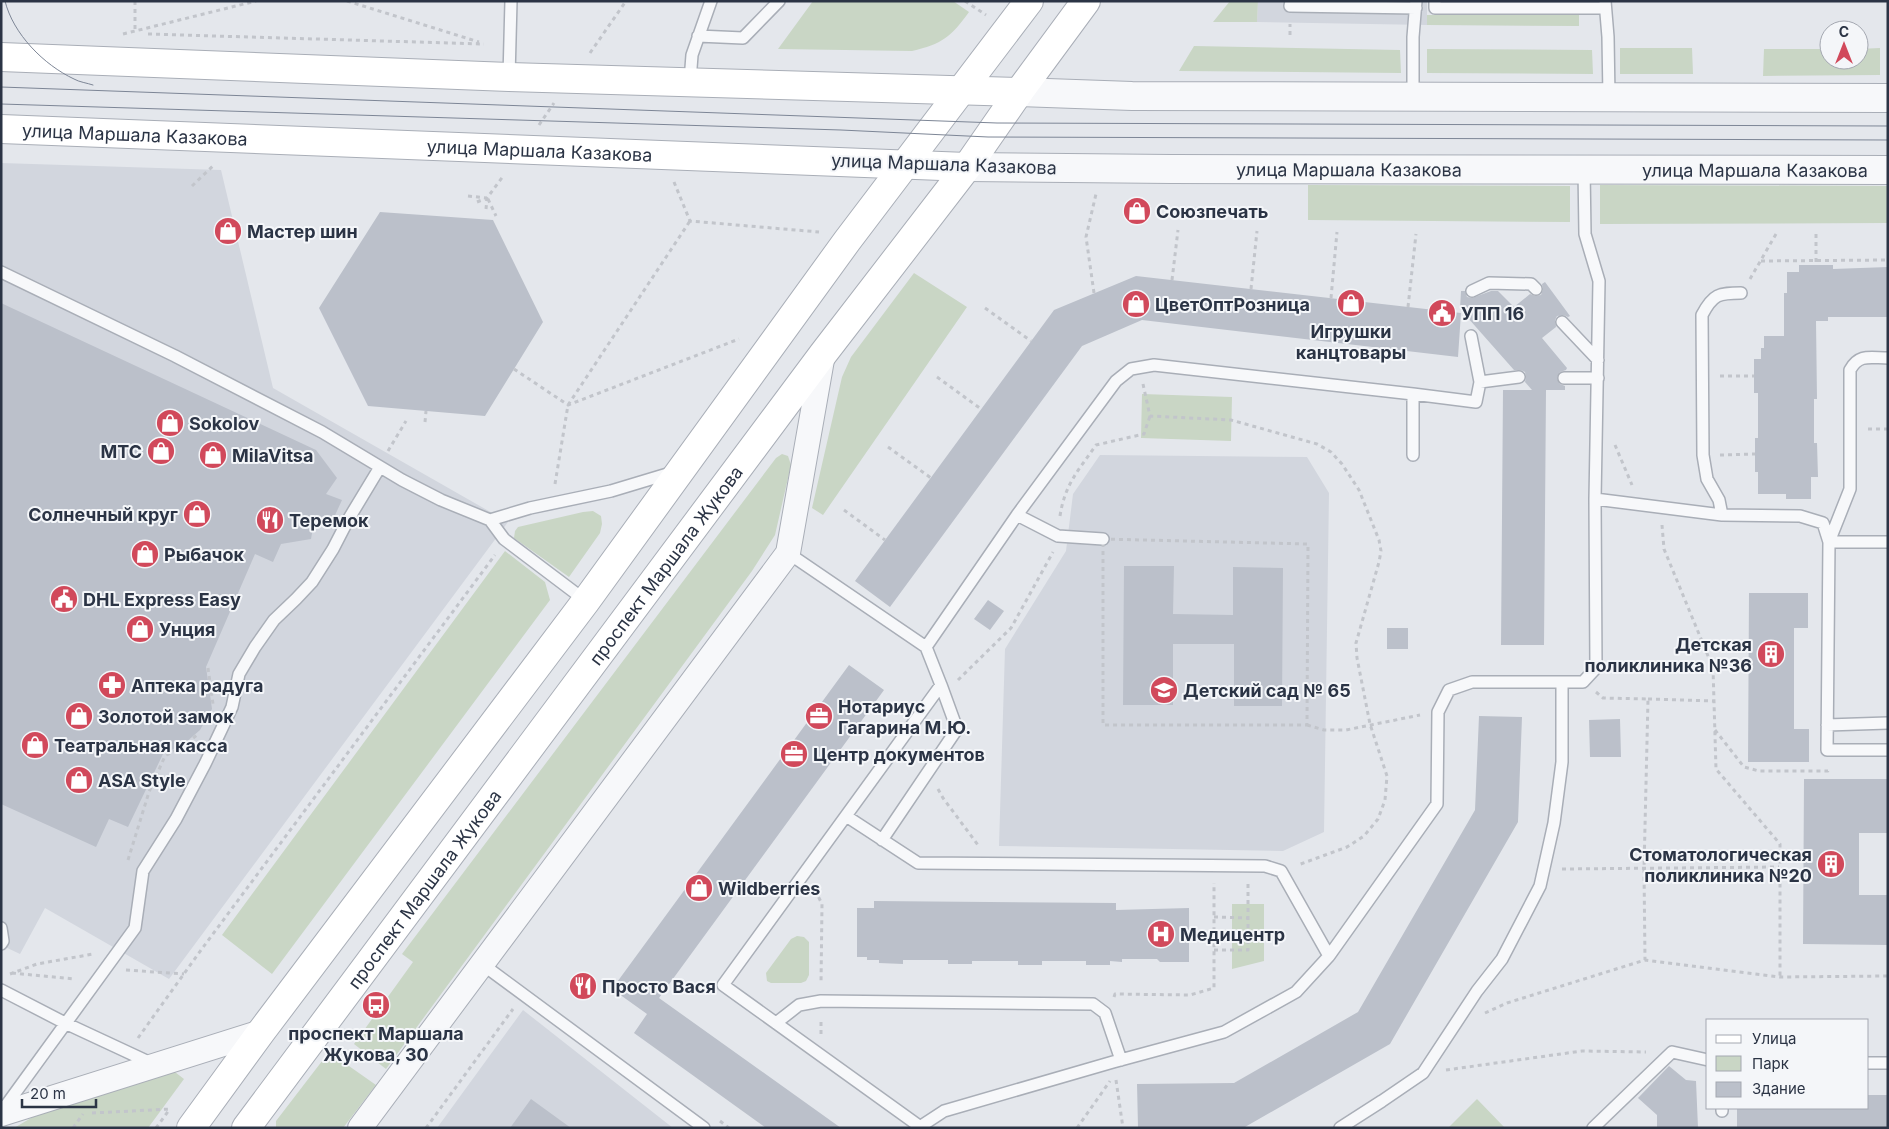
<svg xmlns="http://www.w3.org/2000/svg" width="1889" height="1129" viewBox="0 0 1889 1129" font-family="Inter,sans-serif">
	<rect width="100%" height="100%" fill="#e4e7ec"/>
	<path fill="#d2d6de" d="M1258,1H1427V25L1257,22Z
		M1,163L221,170L273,388L508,522L169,979L45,908L20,954L1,945Z
		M1100,455L1307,457L1329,493L1324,832L1283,851L999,846L1005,649L1066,551L1073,494Z
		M523,1010L673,1128H437Z"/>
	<path fill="#c9d6c5" d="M813,1H953L969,12C951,37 942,44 912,51L778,49Z
		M1230,1H1258L1257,22H1213Z
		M1427,15H1579V26L1427,25Z
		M1194,46L1400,50L1401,73L1179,71Z
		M1620,48H1692L1693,74H1620Z
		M1880,48V75L1763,76L1764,49H1829V60H1859V49Z
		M1427,49L1592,50L1593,74L1427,73Z
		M1308,185L1570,186V222L1308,220Z
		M1600,185L1888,186V223L1600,224Z
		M914,273L967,307L823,515L812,508L842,377L851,357Z
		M1142,394L1232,397L1231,441L1141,438Z
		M782,454L788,456L791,465L775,535L752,571L386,1069L354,1044L413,962L402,954L776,458Z
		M593,511L601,516L602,524L600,533L569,577L514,538L515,531L518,527L583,512Z
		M505,551L545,582L550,600L272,974L222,935Z
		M1232,904H1264V961L1232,969Z
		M797,936L804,937L809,942V975L806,981L801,983H771L767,981L766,973L791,939Z
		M329,1052L376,1085L343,1128H276V1121Z
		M171,1069L184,1079L148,1128H14L43,1111Z
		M1477,1099L1505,1128H1448Z"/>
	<path fill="#bbc0ca" d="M380,212L493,220L543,322L485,416L368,406L319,308Z
		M1799,265H1833V269L1888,267V317H1828V321H1816L1817,399H1814V443H1817L1818,477H1811V499H1786V494H1758V472H1755V438H1758V393H1754V359H1761V348H1764V336H1784V293H1787V272H1799Z
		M1136,276L1461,313L1458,357L1142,320L1082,346L890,607L855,581L1054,310Z
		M1545,282L1570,316L1568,317L1564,315L1557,316L1555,320L1556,327L1542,338L1567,368L1566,370L1560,372L1557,378L1560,384L1565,386V390H1546L1544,645H1501L1503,390H1532L1525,382L1526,377L1525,372L1521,370H1514L1460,309L1461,291H1465L1467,297L1472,298L1491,291H1498L1514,307L1530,294L1535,296L1541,295L1543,290L1542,284Z
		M1,303L316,450L337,478L326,494L342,500L331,524L315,516L311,539L281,544L273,562L255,554L206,667L212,709L200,730L184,744L163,754L128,827L109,819L96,847L1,804Z
		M1124,566H1174L1173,614L1233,615V567L1283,568L1282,706H1234V644H1173V705H1123Z
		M1749,593H1808V628H1794V729H1809V762H1748Z
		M988,600L1004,611L990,630L974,619Z
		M1387,628H1408V649H1387Z
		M849,665L884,690L659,998L841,1128H766L634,1033L647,1014L612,989Z
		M1479,716L1522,717L1518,822L1390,1044L1245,1127H1138L1137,1084L1234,1083L1358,1012L1475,810Z
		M1620,719L1621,757H1590L1589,720Z
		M1804,779H1888V833H1859V895H1888V945L1803,944Z
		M874,901L1116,903V910L1189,908V962H1160L1157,959H1122V962L1110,961V965H1086V961H1042V965H1018V961H972V964H948V960H903V964L879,963V960H867V957H857V908H874Z
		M1669,1066L1686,1080L1696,1081L1698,1128H1657V1115L1638,1098Z
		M1868,1095H1888V1128H1737V1108H1868Z
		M531,1099L571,1128H510Z"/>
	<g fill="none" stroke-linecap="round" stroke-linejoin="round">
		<defs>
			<path id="service" d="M1291,1L1290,6L1416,8
				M1435,1V8H1605
				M1605,1L1608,37L1609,97
				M698,36L743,38L779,1
				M509,77L511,1
				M690,81L692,55L711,1
				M1413,97V37L1416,1
				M1,272L175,356L322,432L402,480L441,500L490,520L504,539L586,601
				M1472,291L1489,283L1531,284L1536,289
				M1562,322L1598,360
				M1888,358C1871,358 1859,353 1850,370V489L1829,542L1827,750H1888
				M1564,378H1598
				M1480,382L1519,377
				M1413,394L1476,402L1480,382L1471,336
				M1595,499L1722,515L1800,516L1823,523L1829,542H1888
				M1017,515L1058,536L1103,539
				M1722,515L1719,500L1707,479L1703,455L1702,315C1713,294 1719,293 1741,293
				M490,520L530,508L611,491L674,472
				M788,553L926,647L941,685L723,985L919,1126
				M926,647L1017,515L1116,381L1131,369L1154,365L1413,394V455
				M1827,725L1888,723
				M846,816L918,863L1265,866L1281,871L1329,956
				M882,840L957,729L941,685
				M1,928L3,941L1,944
				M482,964L704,1128
				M1,990L65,1023L153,1064
				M776,1023L799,1005L821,1001L1093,1004L1105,1013L1121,1060
				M1868,1063H1888
				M1722,1108V1111
				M2,1111L135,928L143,871L176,819L205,764L232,707L239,674L255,647L274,620L296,599L312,582L333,549L348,520L380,467
				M918,1128L944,1111L1113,1062L1224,1032L1296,992L1329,956L1437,804L1438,712L1449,690L1472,682H1583L1596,668L1595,499L1599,281L1585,234L1584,169
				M1340,1128L1382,1101L1423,1073L1477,991L1502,959L1540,886L1554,823L1562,762V682
				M1593,1128L1672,1052L1708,1060"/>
			<path id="minor" d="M1,1114L261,1032
				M360,1128L788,553L823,354"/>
			<g id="tertiary">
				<path d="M1019,92L1132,96L1888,98"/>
				<path id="s1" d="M967,167L1171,169L1888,170"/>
			</g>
			<g id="secondary">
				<path d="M1,57L509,77L1019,92"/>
				<path id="s2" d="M1,129L967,167"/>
				<path d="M191,1128L261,1032L586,601L847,241L1029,1"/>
				<path id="s3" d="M246,1128L823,354L967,167L1019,92L1086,1"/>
			</g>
		</defs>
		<use href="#service" stroke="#a9aeb7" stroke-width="14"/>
		<use href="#minor" stroke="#a9aeb7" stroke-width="26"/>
		<use href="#tertiary" stroke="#a9aeb7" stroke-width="30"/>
		<use href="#secondary" stroke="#a9aeb7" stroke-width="30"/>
		<path stroke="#c2c5cb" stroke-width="3" stroke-dasharray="4 4" stroke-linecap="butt" d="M135,1V30
			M347,1L479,42
			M965,1L986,15
			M123,34L256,1
			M148,34L484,44
			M1290,35V24
			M590,53L626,1
			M539,125L554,103
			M674,182L690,221L819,232
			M192,186L215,164
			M468,196L487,198
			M488,199L496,216
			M477,202L487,198
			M486,209L487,198L504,175
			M1816,234V265
			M1761,261L1888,260
			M1750,279L1776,234
			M1172,280L1178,230
			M1251,289L1257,231
			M1094,293L1086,237L1096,194
			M1331,298L1337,232
			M1408,307L1416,234
			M985,308L1031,341
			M514,369L568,405L739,339
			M1720,376H1754
			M937,377L981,409
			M1143,384L1150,416L1231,420L1317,444L1331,452L1342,464L1359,490L1379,540L1381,551L1379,562L1356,643L1357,658L1370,724L1387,776L1385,800L1378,819L1364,836L1347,847L1298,865
			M425,422L426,411
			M1868,429H1888
			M1615,445L1632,485
			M888,447L931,478
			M388,451L406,421
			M1720,455L1755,454
			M555,484L568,405L690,221
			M844,510L885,540
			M1060,516C1065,484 1078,471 1096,445L1144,434L1150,416
			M1662,525L1664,549L1713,668L1716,769L1780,844V977
			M1103,539L1308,544L1307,725H1103Z
			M208,668L213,704
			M958,680L1011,628L1053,552
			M1596,692L1603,698L1648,699L1644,869L1645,960
			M1648,699L1714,701
			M1307,725L1324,730H1346L1420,715
			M1715,730L1744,767L1759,771H1828L1831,768
			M938,789L943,798L978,845
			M128,860L149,792L165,756L185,745L197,735
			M1562,869L1779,867
			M815,890L822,904L821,984
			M1214,917L1248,918
			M1214,950H1248V884
			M126,970L184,974
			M12,973L75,979
			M10,974L37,964L93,954
			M1114,997L1115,994L1190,995L1214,988V883
			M1485,1013L1507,1003L1645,960L1780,977L1888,976
			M821,1034V1018
			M138,1038L204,946L495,555
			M1446,1070L1582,1051L1646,1052
			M1116,1080L1123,1128
			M92,1113L171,1109
			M720,1121L729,1128
			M73,1128L83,1114
			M156,1128L169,1110
			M426,1128L513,1009
			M1077,1128L1110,1081"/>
		<use href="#service" stroke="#f7f8fa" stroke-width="11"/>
		<use href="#minor" stroke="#f7f8fa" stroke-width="24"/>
		<use href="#tertiary" stroke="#f7f8fa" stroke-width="28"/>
		<use href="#secondary" stroke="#fff" stroke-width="28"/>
		<path stroke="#7d8696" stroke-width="1" d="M5,1C13,34 44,65 74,79C79,82 87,83 93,85
			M1,87L997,123L1888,126
			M1,104L841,130L988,137L1888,140"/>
	</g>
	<defs>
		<symbol id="shop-disc" viewBox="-11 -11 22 22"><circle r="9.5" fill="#d1495b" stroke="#f4f6f9"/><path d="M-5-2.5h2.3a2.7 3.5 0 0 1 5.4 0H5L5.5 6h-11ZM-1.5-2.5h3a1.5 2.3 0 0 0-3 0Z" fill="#fff"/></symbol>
		<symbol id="civic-disc" viewBox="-11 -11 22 22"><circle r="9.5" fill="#d1495b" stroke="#f4f6f9"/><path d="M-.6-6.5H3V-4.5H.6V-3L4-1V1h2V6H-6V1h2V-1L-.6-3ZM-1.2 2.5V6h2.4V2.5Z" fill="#fff"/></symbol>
		<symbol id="restaurant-disc" viewBox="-11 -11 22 22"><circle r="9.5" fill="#d1495b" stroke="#f4f6f9"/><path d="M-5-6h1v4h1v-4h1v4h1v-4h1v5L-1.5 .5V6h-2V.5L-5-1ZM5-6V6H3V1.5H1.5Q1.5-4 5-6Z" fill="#fff"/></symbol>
		<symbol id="building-disc" viewBox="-11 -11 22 22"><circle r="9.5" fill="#d1495b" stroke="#f4f6f9"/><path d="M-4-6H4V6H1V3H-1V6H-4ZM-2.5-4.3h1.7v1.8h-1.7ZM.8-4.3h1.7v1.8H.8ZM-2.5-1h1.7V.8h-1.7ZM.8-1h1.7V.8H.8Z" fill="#fff"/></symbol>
		<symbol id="pharmacy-disc" viewBox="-11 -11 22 22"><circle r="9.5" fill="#d1495b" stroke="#f4f6f9"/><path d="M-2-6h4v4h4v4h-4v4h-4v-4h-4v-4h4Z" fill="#fff"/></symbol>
		<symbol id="school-disc" viewBox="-11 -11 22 22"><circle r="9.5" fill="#d1495b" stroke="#f4f6f9"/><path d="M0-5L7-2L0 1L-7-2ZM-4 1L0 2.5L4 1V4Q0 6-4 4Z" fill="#fff"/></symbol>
		<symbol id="office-disc" viewBox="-11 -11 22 22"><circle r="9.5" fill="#d1495b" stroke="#f4f6f9"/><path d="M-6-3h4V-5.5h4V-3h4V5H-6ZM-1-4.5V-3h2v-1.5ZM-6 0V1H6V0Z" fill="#fff"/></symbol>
		<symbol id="hospital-disc" viewBox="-11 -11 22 22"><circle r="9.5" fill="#d1495b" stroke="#f4f6f9"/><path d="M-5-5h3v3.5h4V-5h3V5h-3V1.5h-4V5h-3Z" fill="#fff"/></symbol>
		<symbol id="bus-disc" viewBox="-11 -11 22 22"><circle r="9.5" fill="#d1495b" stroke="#f4f6f9"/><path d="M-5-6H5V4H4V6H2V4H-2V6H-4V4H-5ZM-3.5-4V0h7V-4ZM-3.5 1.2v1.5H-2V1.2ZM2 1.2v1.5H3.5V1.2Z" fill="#fff"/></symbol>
	</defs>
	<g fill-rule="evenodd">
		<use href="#shop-disc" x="1121" y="195" width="32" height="32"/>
		<use href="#shop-disc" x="212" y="215" width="32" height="32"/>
		<use href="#shop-disc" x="1335" y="287" width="32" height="32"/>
		<use href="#shop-disc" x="1120" y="288" width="32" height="32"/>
		<use href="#civic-disc" x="1426" y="297" width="32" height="32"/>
		<use href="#shop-disc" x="154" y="407" width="32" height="32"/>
		<use href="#shop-disc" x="145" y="435" width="32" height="32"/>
		<use href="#shop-disc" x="197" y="439" width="32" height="32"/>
		<use href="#shop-disc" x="181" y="498" width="32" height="32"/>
		<use href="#restaurant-disc" x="254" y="504" width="32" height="32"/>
		<use href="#shop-disc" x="129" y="538" width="32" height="32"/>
		<use href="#civic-disc" x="48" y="583" width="32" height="32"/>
		<use href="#shop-disc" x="124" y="613" width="32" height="32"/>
		<use href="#building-disc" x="1755" y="638" width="32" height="32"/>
		<use href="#pharmacy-disc" x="96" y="669" width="32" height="32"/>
		<use href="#school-disc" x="1148" y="674" width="32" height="32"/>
		<use href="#shop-disc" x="63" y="700" width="32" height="32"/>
		<use href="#office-disc" x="803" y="700" width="32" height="32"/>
		<use href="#shop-disc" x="19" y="729" width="32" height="32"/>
		<use href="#office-disc" x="778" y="738" width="32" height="32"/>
		<use href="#shop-disc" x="63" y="764" width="32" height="32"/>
		<use href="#building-disc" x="1815" y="848" width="32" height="32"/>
		<use href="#shop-disc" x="683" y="872" width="32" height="32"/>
		<use href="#hospital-disc" x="1145" y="918" width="32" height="32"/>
		<use href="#restaurant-disc" x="567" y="970" width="32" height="32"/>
		<use href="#bus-disc" x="360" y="989" width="32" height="32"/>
	</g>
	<g text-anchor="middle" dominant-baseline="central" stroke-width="4" stroke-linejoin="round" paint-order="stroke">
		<g font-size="18" fill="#2b3445" stroke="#f4f6f9">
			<text stroke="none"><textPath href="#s2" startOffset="134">улица Маршала Казакова</textPath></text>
			<text stroke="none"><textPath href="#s2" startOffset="539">улица Маршала Казакова</textPath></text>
			<text transform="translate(944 164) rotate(2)">улица Маршала Казакова</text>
			<text stroke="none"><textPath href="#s1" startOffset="382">улица Маршала Казакова</textPath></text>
			<text stroke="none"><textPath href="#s1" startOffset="788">улица Маршала Казакова</textPath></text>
			<text stroke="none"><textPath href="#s3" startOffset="702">проспект Маршала Жукова</textPath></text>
			<text stroke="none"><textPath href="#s3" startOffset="298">проспект Маршала Жукова</textPath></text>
		</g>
		<g font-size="18" font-weight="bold" fill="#2b3445" stroke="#f4f6f9" text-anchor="start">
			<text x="1156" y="211">Союзпечать</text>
			<text x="247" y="231">Мастер шин</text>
			<text x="1155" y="304">ЦветОптРозница</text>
			<text x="1461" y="313">УПП 16</text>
			<text x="1351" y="331" text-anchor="middle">Игрушки<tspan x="1351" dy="21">канцтовары</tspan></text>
			<text x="189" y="423">Sokolov</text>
			<text x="142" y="451" text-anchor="end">МТС</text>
			<text x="232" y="455">MilaVitsa</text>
			<text x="178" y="514" text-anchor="end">Солнечный круг</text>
			<text x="289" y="520">Теремок</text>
			<text x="164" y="554">Рыбачок</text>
			<text x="83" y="599">DHL Express Easy</text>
			<text x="159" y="629">Унция</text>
			<text x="1752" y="644" text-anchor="end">Детская<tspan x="1752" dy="21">поликлиника №36</tspan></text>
			<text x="131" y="685">Аптека радуга</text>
			<text x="1183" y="690">Детский сад № 65</text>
			<text x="838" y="706">Нотариус<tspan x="838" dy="21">Гагарина М.Ю.</tspan></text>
			<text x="98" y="716">Золотой замок</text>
			<text x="54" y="745">Театральная касса</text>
			<text x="813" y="754">Центр документов</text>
			<text x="98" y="780">ASA Style</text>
			<text x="1812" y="854" text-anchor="end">Стоматологическая<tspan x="1812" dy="21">поликлиника №20</tspan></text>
			<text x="718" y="888">Wildberries</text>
			<text x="1180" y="934">Медицентр</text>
			<text x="602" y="986">Просто Вася</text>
			<text x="376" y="1033" text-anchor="middle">проспект Маршала<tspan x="376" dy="21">Жукова, 30</tspan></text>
		</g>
	</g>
	<rect width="1889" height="1129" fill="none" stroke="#2b3445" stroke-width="5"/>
	<rect x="1706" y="1019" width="162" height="90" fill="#f4f6f9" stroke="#a4a8b1"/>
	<rect x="1716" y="1035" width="25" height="8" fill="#ffffff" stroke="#a4a8b1"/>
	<text x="1752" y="1044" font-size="15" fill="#2b3445">Улица</text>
	<rect x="1716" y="1056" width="25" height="15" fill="#c9d6c5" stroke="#a4a8b1"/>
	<text x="1752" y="1069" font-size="15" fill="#2b3445">Парк</text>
	<rect x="1716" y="1082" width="25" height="15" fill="#bbc0ca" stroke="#a4a8b1"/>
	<text x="1752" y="1094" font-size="15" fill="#2b3445">Здание</text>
	<g transform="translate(1844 45)"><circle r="24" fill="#f4f6f9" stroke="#a4a8b1"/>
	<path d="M0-4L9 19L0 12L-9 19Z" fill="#d1495b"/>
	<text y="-8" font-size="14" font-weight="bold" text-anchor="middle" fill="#2b3445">С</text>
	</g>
	<path d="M22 1099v8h74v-8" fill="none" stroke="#2b3445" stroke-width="2.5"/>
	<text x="30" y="1099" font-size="15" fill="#2b3445" stroke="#f4f6f9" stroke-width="4" paint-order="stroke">20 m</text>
</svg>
